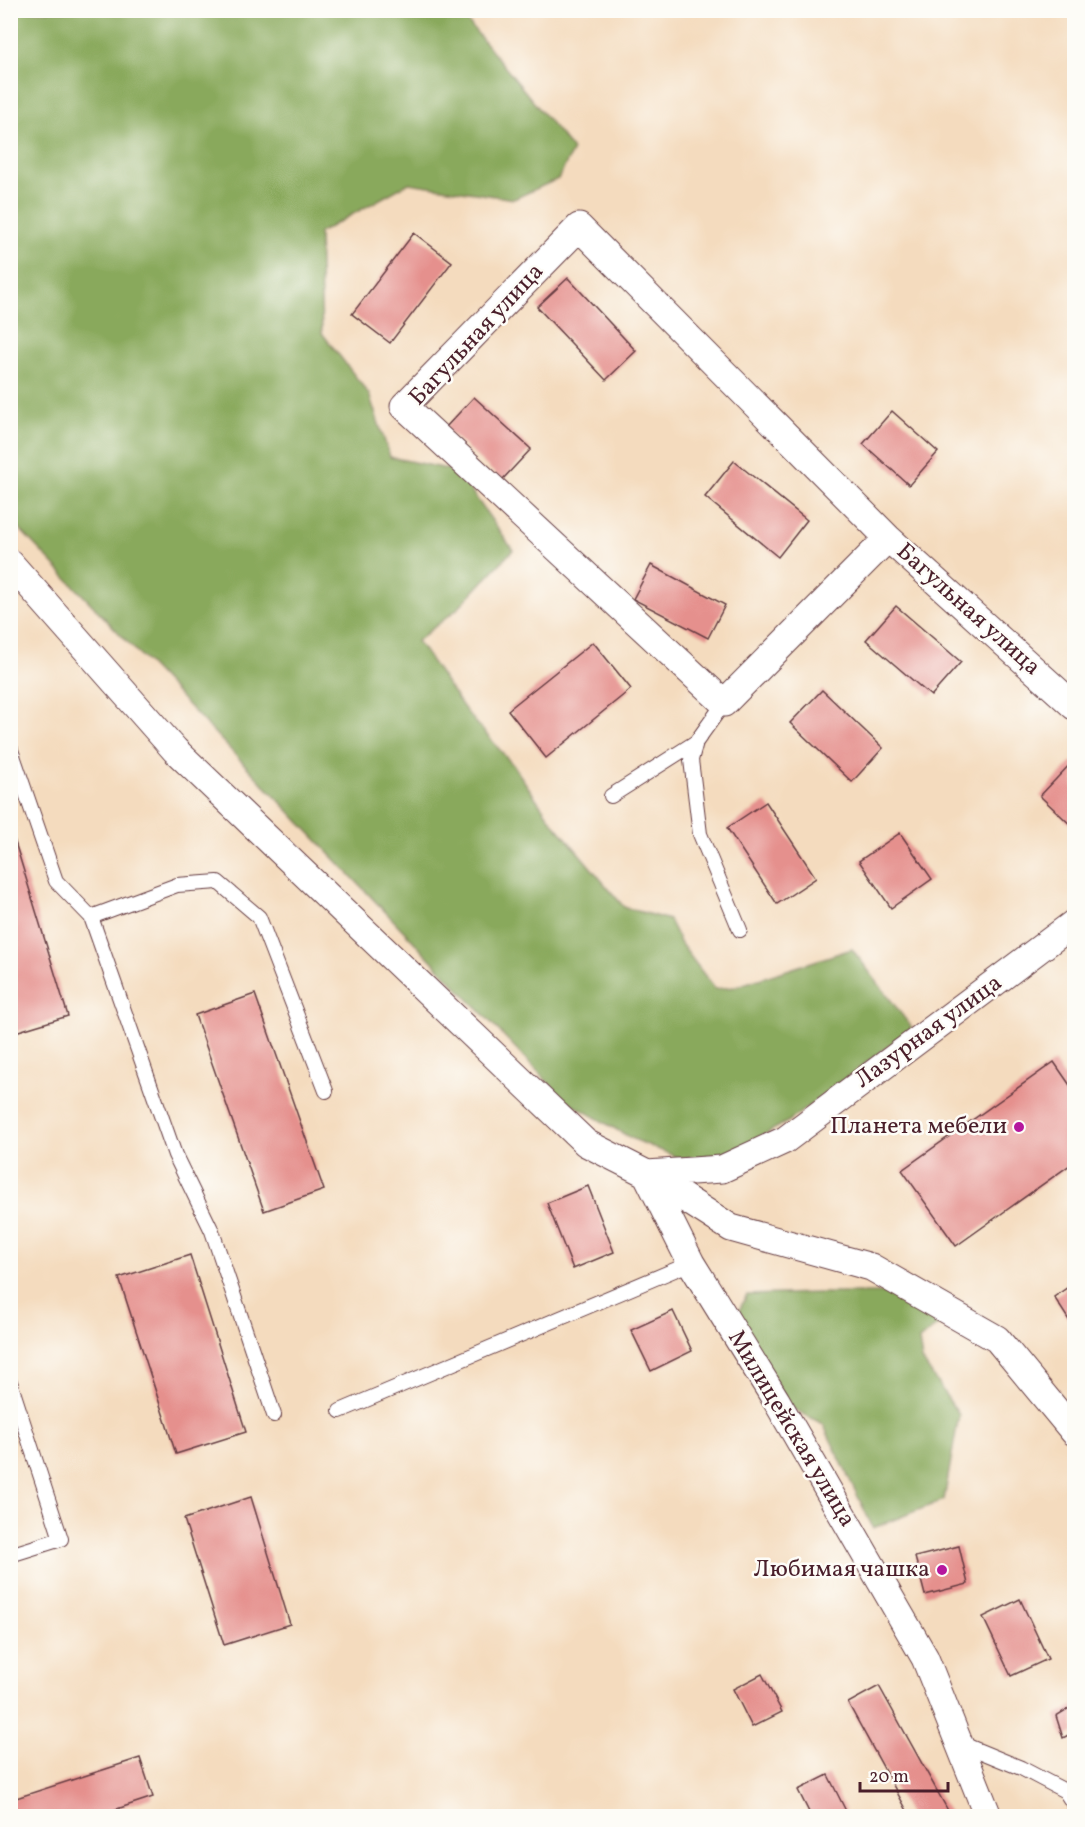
<svg xmlns="http://www.w3.org/2000/svg" width="1085" height="1827" viewBox="0 0 1085 1827" font-family="Vollkorn,serif">
	<rect width="100%" height="100%" fill="#fdfcf7"/>
	<filter id="ink" filterUnits="userSpaceOnUse"><feTurbulence type="fractalNoise" baseFrequency=".0167" numOctaves="2"/><feDisplacementMap in="SourceGraphic" scale="12" xChannelSelector="R" yChannelSelector="G"/><feConvolveMatrix kernelMatrix="1 2 1 2 8 2 1 2 1" color-interpolation-filters="sRGB"/></filter>
	<filter id="wash" filterUnits="userSpaceOnUse"><feTurbulence type="fractalNoise" baseFrequency=".008" numOctaves="4" result="noise"/><feDisplacementMap in="SourceGraphic" scale="24" xChannelSelector="R" yChannelSelector="G"/><feGaussianBlur stdDeviation="1.35" result="paint"/><feColorMatrix in="noise" values="0 0 0 0 0 0 0 0 0 0 0 0 0 0 0 0 0 1.4 0 .05"/><feComposite in="paint" operator="in"/></filter>
	<g filter="url(#wash)">
		<rect width="100%" height="100%" fill="#f4dbbe"/>
		<path fill="#89a95c" stroke="#6a6444" stroke-width="1.5" d="M11,11H459L573,150L558,179L514,199L409,183L319,233L322,333L369,394L390,457L457,471L513,550L456,610L417,641L466,711L513,765L551,820L624,907L669,920L681,944L715,989L734,987L852,949L912,1028L789,1121L726,1155L679,1158L631,1138L565,1100L11,520Z
			M817,1293H891L943,1321L919,1340L922,1360L959,1415L944,1500L873,1528L823,1424L776,1400L736,1316L747,1295Z"/>
		<g id="blocks">
			<path fill="#e5908d" d="M414,233L452,262L390,343L352,314Z
				M568,278L636,351L606,380L537,307Z
				M474,397L531,449L502,480L445,428Z
				M892,411L938,452L909,485L863,444Z
				M734,461L807,520L778,557L705,497Z
				M651,565L725,605L708,638L633,599Z
				M896,606L961,662L931,696L866,640Z
				M593,642L631,689L546,758L508,710Z
				M822,690L883,748L852,782L790,723Z
				M1073,761L1074,762V828L1040,796Z
				M766,802L816,878L777,904L727,828Z
				M11,829L68,1016L12,1033L10,1026Z
				M900,833L932,879L891,908L859,861Z
				M255,994L324,1190L264,1211L195,1015Z
				M1054,1062L1074,1091V1162L956,1246L902,1170Z
				M588,1186L614,1252L573,1269L547,1203Z
				M190,1255L246,1432L176,1454L119,1278Z
				M1074,1283V1328L1054,1297Z
				M673,1311L692,1351L651,1371L631,1330Z
				M251,1497L290,1624L224,1645L184,1519Z
				M959,1546L968,1584L925,1595L915,1557Z
				M1020,1599L1048,1659L1011,1676L983,1617Z
				M762,1674L782,1712L752,1727L733,1689Z
				M879,1686L951,1816H910L848,1703Z
				M1074,1705V1732L1063,1738L1056,1716Z
				M140,1758L153,1797L111,1811L113,1816H10V1800Z
				M828,1775L846,1811L834,1816H811L798,1790Z"/>
		</g>
	</g>
	<g filter="url(#ink)">
		<use href="#blocks" fill-opacity="0" stroke="#643b41" stroke-width="1.5"/>
		<g fill="none" stroke-linecap="round" stroke-linejoin="round">
			<defs>
				<path id="lane" d="M724,703L696,742L691,760L700,834L740,930
					M10,747L56,881L91,917L175,1155L212,1231L274,1415
					M611,796L696,742
					M91,917L177,885L218,882L259,917L326,1091
					M10,1382L61,1539L10,1555
					M340,1411L691,1263
					M960,1743L1021,1768L1065,1791L1074,1805"/>
				<path id="street" d="M888,538L724,703L404,406L579,227L888,538L1074,706
					M10,563L175,750L586,1143L647,1174L731,1228L871,1267L997,1339L1074,1432
					M647,1174L722,1169L785,1140L1074,923
					M647,1175L691,1263L776,1400L925,1658L988,1816"/>
			</defs>
			<use href="#lane" stroke="#643b41" stroke-width="16"/>
			<use href="#street" stroke="#643b41" stroke-width="29"/>
			<use href="#lane" stroke="#fff" stroke-width="14"/>
			<use href="#street" stroke="#fff" stroke-width="27"/>
		</g>
	</g>
	<g fill="#b5179e" stroke="#fdfcf7" stroke-width="2">
		<circle cx="1019" cy="1127" r="6"/>
		<circle cx="942" cy="1570" r="6"/>
	</g>
	<g text-anchor="middle" dominant-baseline="central" stroke-width="5" stroke-linejoin="round" paint-order="stroke">
		<g font-size="24" fill="#4a1f2b" stroke="#fdfcf7">
			<text transform="translate(477 335) rotate(-47)">Багульная улица</text>
			<text transform="translate(968 610) rotate(42)">Багульная улица</text>
			<text transform="translate(929 1032) rotate(-36)">Лазурная улица</text>
			<text transform="translate(791 1429) rotate(59)">Милицейская улица</text>
		</g>
		<g font-size="24" fill="#4a1f2b" stroke="#fdfcf7" text-anchor="end">
			<text x="1007" y="1127">Планета мебели</text>
			<text x="930" y="1570">Любимая чашка</text>
		</g>
	</g>
	<rect width="1085" height="1827" fill="none" stroke="#fdfcf7" stroke-width="36"/>
	<path d="M860 1782v9h88v-9" fill="none" stroke="#4a1f2b" stroke-width="3"/>
	<text x="869" y="1782" font-size="18" fill="#4a1f2b" stroke="#fdfcf7" stroke-width="4.5" paint-order="stroke">20 m</text>
</svg>
